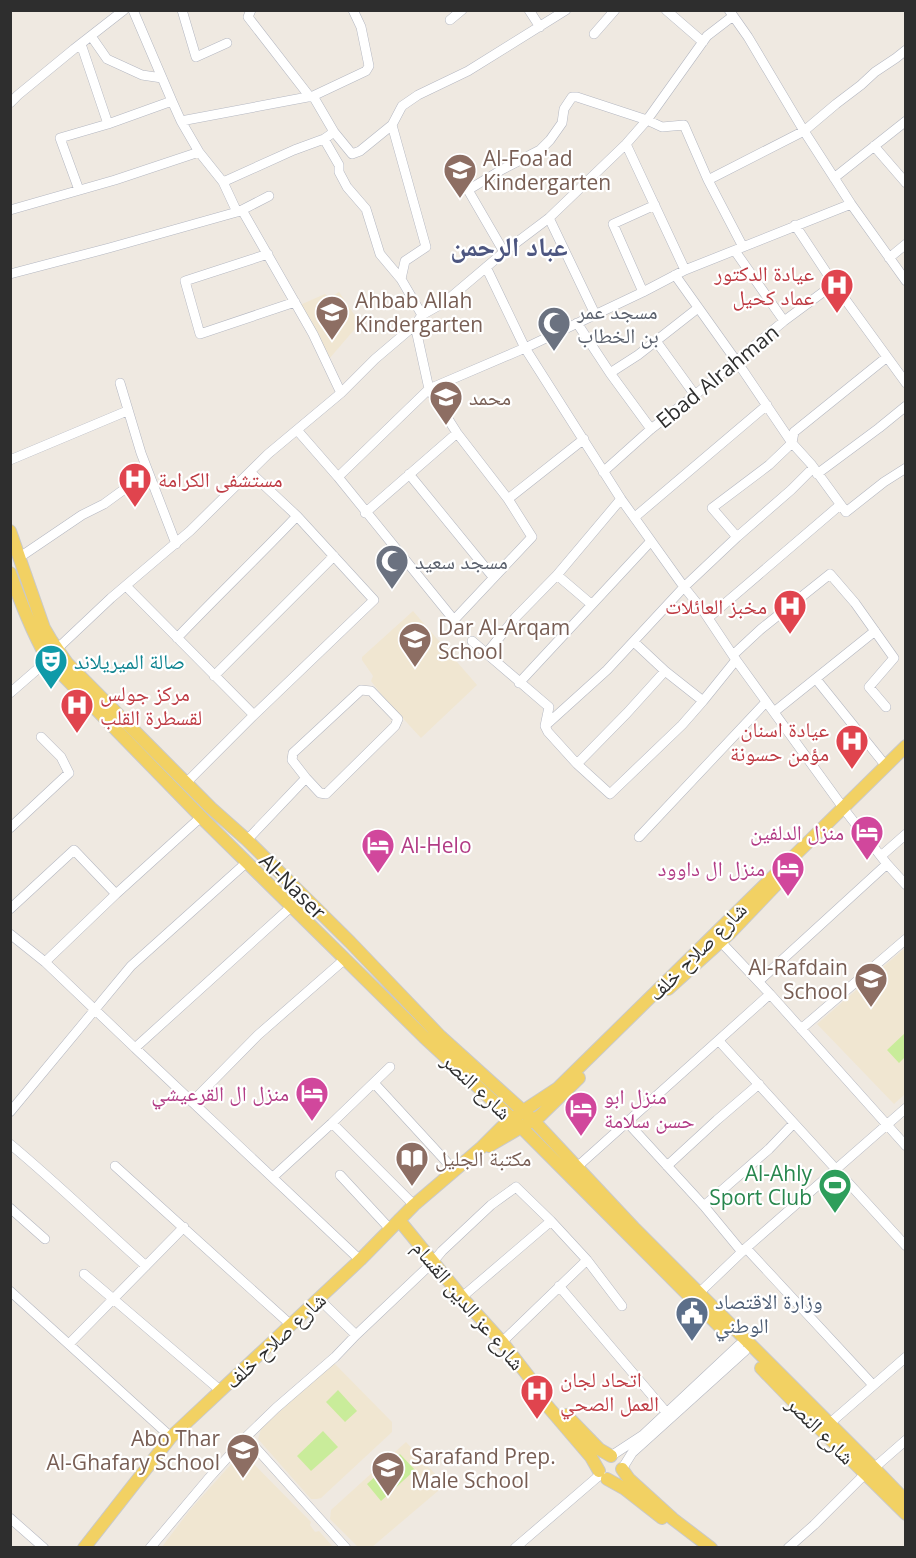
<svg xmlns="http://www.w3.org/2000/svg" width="916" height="1558" viewBox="0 0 916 1558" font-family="'Open Sans','Noto Naskh Arabic',sans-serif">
	<rect width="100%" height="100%" fill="#efe9e1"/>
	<path fill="#f0e6d1" d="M339,292L360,323L329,359L300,305L325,294L329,298Z
		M413,611L477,685L421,738L385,699L371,681L373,676L362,660V657Z
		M905,948V1094L894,1104L817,1024Z
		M333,1362L392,1422V1432L321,1498L317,1499H311L258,1439L261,1429Z
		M406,1442L445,1485L372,1547H358L330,1519L331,1510Z
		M242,1452L311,1522L310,1525L315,1532L319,1531L333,1547L161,1548L190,1510Z"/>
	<path fill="#c9ec9a" d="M905,1033V1057L899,1063L887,1050Z
		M338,1390L357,1411L345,1422L326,1402Z
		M323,1431L338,1447L311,1471L297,1456Z
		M400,1454L415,1470L381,1501L367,1484Z"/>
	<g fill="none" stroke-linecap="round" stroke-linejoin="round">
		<defs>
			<path id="minor" d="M182,10L196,57L227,43
				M251,10L248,17L310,97
				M529,10L540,27
				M666,10L703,42
				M729,10L748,37L804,131L851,204L906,281
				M450,20L462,10
				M594,34L615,10
				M91,36L107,59L142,75L162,78
				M81,44L108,124
				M313,96L334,132L352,154L360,151L392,125
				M172,101L181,121L199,152L223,182L237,212L242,210L313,334L341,393
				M10,103L18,95L74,49L124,10
				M181,121L313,96L366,71L369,66L361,27L353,10
				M324,139L339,165V172L347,187L366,209L380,254L401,279
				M626,144L685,270
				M874,146L906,183
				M461,174L468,190L504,252
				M834,178L906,121
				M708,180L804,131L836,104L861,85L875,72L896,58L906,50
				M223,182L294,150L324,139L334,132
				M79,190L60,138L108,124L172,101L133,10
				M468,190L503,169L540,150L550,140L562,123L564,109L572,97H577L647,120L662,127L684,125L708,180L743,247
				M10,210L115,180L199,152
				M242,210L269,196
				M549,218L595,314
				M735,251L784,321
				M268,254L185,281L200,334L295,302
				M889,258L906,244
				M486,267L525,348L621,499L684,587L704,612L736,660L847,813L887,864L906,885
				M10,274L109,248L237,212
				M675,275L742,369L792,443L811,464L846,512L884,482L906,468
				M834,284L906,383
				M643,292L613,224L655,205
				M422,315L401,279L405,261L426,247L392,125L402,106L418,95L468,71L566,10
				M577,323L610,373L651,429
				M415,325L429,389L457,433L508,499
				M656,341L695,395
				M610,373L638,355L698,308
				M120,383L141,453L176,544
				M297,430L338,477
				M584,439L508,499L532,537L454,620L338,477L429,389L525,348L643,292L685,270L851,204
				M10,460L127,411
				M603,472L651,429L695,395L784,321L834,284L795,225
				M409,474L493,577
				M817,474L879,428L906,406
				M365,513L457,433
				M635,517L767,405
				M737,537L712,508L769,465L792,443L794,432L887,357
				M20,557L82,515L104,504L148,472
				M557,575L621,499
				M126,586L254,715
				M708,618L840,505
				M177,638C216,597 257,558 297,516
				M472,641L549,707L545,726L548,732L577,764L610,794L682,725L703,701L665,671L634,642
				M486,654L515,618L557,575L591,604
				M733,655L761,629L830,574L855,603L894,658L869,687L886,707
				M214,676L334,556
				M816,679L886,766
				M519,683L651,541
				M10,693L48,660L58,648L111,598L190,531L268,454L341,393L375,359L415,325L422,315L445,302L504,252L549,218L626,144L647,120L707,36L733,16
				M703,701L736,660
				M774,712L875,631
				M545,726L607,670L684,587L737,537L791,490L813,468
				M577,764L627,713L665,671
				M187,782L254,715L374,600L297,516L250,472
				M10,828L69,773L61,757L41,737
				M639,837L766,702
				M247,840L306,778L320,793L326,794L395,726L398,719L371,691L361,690L293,753L292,760L306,778
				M881,856L906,834
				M292,906L135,1048L360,1260
				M10,909L74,850L116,894
				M10,934L45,962L135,1048
				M720,941L770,994L906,1146
				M45,962L116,894L201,817
				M759,981L887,864
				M801,1029L906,939
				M719,1041L906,1246
				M374,1083L454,1170
				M192,1102L258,1035L345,959
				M10,1112L131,966L247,862
				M627,1122L704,1206L742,1252
				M332,1123L414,1205
				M10,1144C57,1183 101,1226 146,1266
				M115,1166L291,1325
				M667,1166L717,1120L759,1084
				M577,1167L770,994
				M340,1175L390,1229
				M273,1177L332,1123L390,1067
				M704,1206L769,1149L793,1124
				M10,1208L45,1239
				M551,1221L587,1260L622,1306
				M746,1248L873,1385
				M84,1274L221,1391
				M559,1286L666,1412
				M10,1291L171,1437
				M699,1293L746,1248L906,1108
				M319,1299L356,1335
				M502,1342L587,1260
				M69,1344L184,1227
				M829,1424L906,1357
				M246,1437L346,1548
				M611,1456L643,1435L739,1345
				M622,1469L632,1453L745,1351
				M10,1518L44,1548
				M150,1548L209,1478L246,1437L276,1408L335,1357L356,1335L432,1263L442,1251L491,1205L516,1187L551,1221L462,1297
				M515,1548L601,1474
				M788,1548L814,1525L865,1474L874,1468L906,1440"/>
			<path id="major" d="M10,531L44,628L51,640L67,663L211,808L247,840L350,942L440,1036L533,1120L635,1229L874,1468L906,1501
				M10,573C21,603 32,632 48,660L206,822L424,1037L521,1127L723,1330
				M668,989L730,933L793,867
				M489,1146L540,1116L579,1078
				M399,1220L465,1301L502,1342L539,1390L544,1402L591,1457L599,1471
				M761,1368L823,1432L906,1514
				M566,1415L599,1449L611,1456
				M622,1469L629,1479L673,1519L711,1548
				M607,1479L625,1489L662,1518
				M84,1548L171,1437L360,1260L414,1205L482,1147L502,1127L523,1111L558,1088L906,746"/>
		</defs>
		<use href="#minor" stroke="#b4b7c1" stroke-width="10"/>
		<use href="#major" stroke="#c9c9c9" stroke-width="14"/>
		<use href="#minor" stroke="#fff" stroke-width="9"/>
		<use href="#major" stroke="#f2d163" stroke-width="12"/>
	</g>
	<defs>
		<symbol id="school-pin" viewBox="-11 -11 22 30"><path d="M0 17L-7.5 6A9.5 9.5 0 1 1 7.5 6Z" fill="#8d6e63" stroke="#fff"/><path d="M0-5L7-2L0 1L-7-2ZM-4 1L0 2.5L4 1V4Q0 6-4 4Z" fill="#fff"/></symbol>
		<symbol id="hospital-pin" viewBox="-11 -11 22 30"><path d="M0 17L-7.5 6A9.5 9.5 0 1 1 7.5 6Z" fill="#e0444e" stroke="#fff"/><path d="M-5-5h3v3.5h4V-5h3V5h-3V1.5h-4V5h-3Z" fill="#fff"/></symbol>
		<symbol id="mosque-pin" viewBox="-11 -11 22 30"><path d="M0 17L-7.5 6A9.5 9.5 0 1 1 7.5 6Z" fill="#6b7280" stroke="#fff"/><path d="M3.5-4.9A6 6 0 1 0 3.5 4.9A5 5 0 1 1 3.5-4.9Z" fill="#fff"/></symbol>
		<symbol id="theatre-pin" viewBox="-11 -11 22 30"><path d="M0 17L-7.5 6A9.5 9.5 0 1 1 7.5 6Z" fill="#0f9aa8" stroke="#fff"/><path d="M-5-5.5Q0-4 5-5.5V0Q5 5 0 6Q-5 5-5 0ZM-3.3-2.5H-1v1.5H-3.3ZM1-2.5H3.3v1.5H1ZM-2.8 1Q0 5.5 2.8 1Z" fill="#fff"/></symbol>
		<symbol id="hotel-pin" viewBox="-11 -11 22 30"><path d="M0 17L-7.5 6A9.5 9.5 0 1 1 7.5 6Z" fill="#d1479c" stroke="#fff"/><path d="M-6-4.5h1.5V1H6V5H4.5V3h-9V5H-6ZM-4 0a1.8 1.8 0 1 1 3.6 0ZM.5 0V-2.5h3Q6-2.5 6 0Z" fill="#fff"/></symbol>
		<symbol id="library-pin" viewBox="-11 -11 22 30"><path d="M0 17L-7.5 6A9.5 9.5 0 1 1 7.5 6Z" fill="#8d6e63" stroke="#fff"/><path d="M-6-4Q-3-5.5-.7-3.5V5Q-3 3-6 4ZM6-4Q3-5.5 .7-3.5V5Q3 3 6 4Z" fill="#fff"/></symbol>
		<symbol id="stadium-pin" viewBox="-11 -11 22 30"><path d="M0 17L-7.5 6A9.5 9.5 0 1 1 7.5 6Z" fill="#2e9e5b" stroke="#fff"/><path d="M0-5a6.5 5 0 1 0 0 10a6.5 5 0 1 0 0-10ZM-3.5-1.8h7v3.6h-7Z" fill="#fff"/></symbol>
		<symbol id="civic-pin" viewBox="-11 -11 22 30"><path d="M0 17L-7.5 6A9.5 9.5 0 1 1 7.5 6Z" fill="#5c6f8a" stroke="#fff"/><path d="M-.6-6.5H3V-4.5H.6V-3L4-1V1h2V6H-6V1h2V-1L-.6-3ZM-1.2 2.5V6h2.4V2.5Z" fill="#fff"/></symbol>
	</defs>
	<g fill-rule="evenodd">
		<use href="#school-pin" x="441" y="151" width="38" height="52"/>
		<use href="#hospital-pin" x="818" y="266" width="38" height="52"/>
		<use href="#school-pin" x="313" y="293" width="38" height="52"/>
		<use href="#mosque-pin" x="535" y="304" width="38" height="52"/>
		<use href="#school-pin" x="427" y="378" width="38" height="52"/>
		<use href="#hospital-pin" x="116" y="460" width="38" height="52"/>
		<use href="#mosque-pin" x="373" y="542" width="38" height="52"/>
		<use href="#hospital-pin" x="771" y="587" width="38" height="52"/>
		<use href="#school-pin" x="396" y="620" width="38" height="52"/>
		<use href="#theatre-pin" x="32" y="642" width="38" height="52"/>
		<use href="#hospital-pin" x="58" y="686" width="38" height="52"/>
		<use href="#hospital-pin" x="833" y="722" width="38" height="52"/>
		<use href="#hotel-pin" x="848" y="813" width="38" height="52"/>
		<use href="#hotel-pin" x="359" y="826" width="38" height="52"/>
		<use href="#hotel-pin" x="769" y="849" width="38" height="52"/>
		<use href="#school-pin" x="852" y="960" width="38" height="52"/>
		<use href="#hotel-pin" x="293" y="1074" width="38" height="52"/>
		<use href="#hotel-pin" x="562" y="1089" width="38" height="52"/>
		<use href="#library-pin" x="393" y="1139" width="38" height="52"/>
		<use href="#stadium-pin" x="816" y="1166" width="38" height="52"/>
		<use href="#civic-pin" x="673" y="1294" width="38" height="52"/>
		<use href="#hospital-pin" x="518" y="1372" width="38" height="52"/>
		<use href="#school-pin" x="224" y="1431" width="38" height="52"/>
		<use href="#school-pin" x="369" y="1449" width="38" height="52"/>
	</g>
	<g text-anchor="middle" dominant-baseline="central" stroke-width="4.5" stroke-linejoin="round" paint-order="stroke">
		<g font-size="21" fill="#785e54" stroke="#fff" text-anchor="start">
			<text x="483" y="158">Al-Foa'ad<tspan x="483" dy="24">Kindergarten</tspan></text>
			<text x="355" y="300">Ahbab Allah<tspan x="355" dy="24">Kindergarten</tspan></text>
			<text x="469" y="397">محمد</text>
			<text x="438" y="627">Dar Al-Arqam<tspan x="438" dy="24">School</tspan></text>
			<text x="848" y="967" text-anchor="end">Al-Rafdain<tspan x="848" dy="24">School</tspan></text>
			<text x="435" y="1158">مكتبة الجليل</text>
			<text x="220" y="1438" text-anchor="end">Abo Thar<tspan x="220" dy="24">Al-Ghafary School</tspan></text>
			<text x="411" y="1456">Sarafand Prep.<tspan x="411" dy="24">Male School</tspan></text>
		</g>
		<g font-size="21" fill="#be3a42" stroke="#fff" text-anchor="end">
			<text x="814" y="273">عيادة الدكتور<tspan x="814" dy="24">عماد كحيل</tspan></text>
			<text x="158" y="479" text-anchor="start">مستشفى الكرامة</text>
			<text x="767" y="606">مخبز العائلات</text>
			<text x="100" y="693" text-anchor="start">مركز جولس<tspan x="100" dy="24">لقسطرة القلب</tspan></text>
			<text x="829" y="729">عيادة اسنان<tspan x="829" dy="24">مؤمن حسونة</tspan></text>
			<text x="560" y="1379" text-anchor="start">اتحاد لجان<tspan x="560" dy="24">العمل الصحي</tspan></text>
		</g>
		<g font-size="21" fill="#5b616d" stroke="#fff" text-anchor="start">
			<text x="577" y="311">مسجد عمر<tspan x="577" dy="24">بن الخطاب</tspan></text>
			<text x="415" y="561">مسجد سعيد</text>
		</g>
		<g font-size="21" fill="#2e2e2e" stroke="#fff">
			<text transform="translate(717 376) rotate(-39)">Ebad Alrahman</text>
			<text transform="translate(293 886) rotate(45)">Al-Naser</text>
			<text transform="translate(697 951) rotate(-45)">شارع صلاح خلف</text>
			<text transform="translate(477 1086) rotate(43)">شارع النصر</text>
			<text transform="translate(469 1305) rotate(50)">شارع عز الدين القسام</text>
			<text transform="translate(275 1340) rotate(-43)">شارع صلاح خلف</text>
			<text transform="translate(821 1430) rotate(45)">شارع النصر</text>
		</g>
		<g font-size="21" fill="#0d838f" stroke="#fff" text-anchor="start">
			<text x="74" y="661">صالة الميريلاند</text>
		</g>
		<g font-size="21" fill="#b23c85" stroke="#fff" text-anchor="end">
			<text x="844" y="832">منزل الدلفين</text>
			<text x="401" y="845" text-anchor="start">Al-Helo</text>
			<text x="765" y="868">منزل ال داوود</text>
			<text x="289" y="1093">منزل ال القرعيشي</text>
			<text x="604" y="1096" text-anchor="start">منزل ابو<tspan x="604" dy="24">حسن سلامة</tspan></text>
		</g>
		<g font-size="21" fill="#27864d" stroke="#fff" text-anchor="end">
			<text x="812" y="1173">Al-Ahly<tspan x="812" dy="24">Sport Club</tspan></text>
		</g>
		<g font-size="21" fill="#4e5e75" stroke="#fff" text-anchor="start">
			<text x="715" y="1301">وزارة الاقتصاد<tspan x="715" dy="24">الوطني</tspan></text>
		</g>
		<g font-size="27" font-weight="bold" fill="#4d5680" stroke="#fff">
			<text x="509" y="245">عباد الرحمن</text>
		</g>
	</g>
	<rect width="916" height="1558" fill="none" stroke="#2e2e2e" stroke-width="24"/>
</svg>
